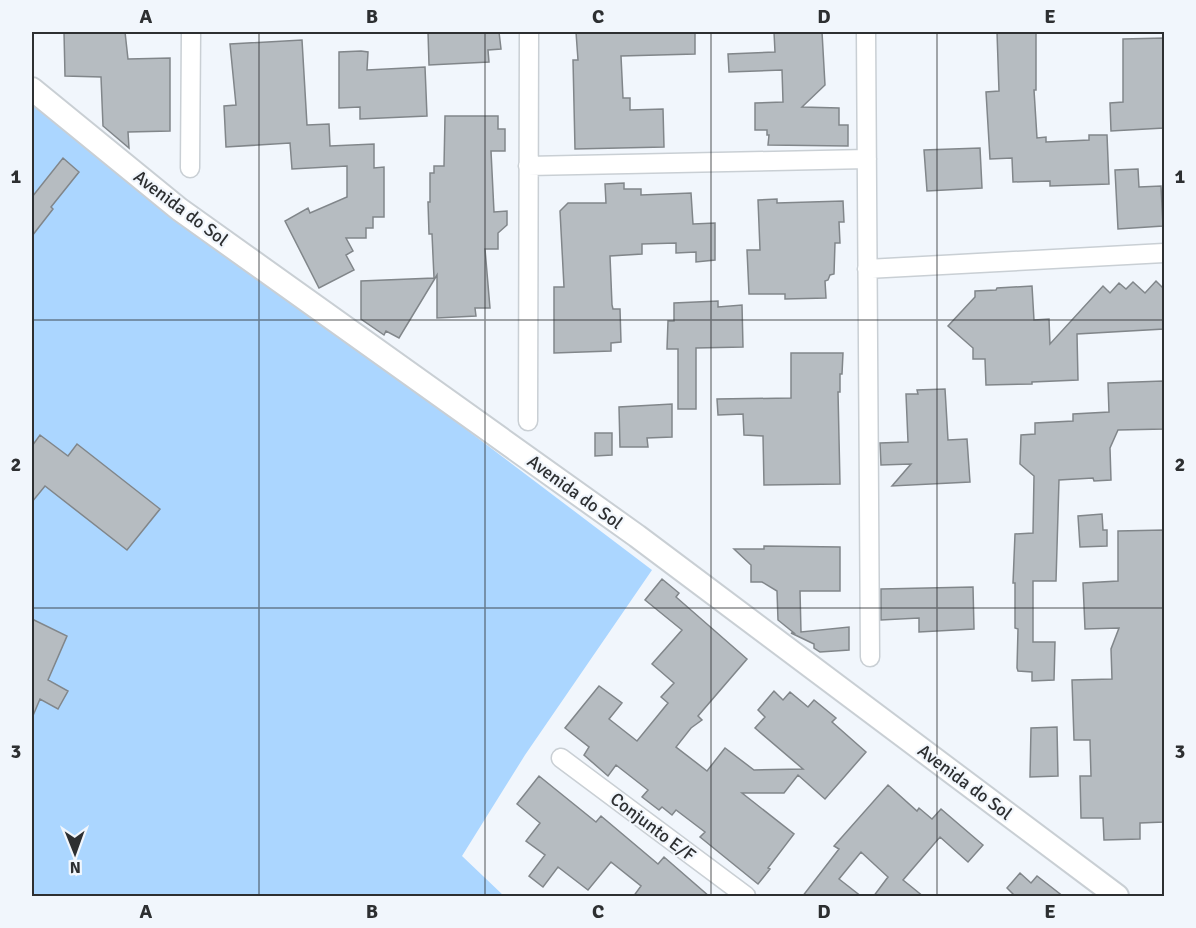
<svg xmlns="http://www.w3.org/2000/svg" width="1196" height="928" viewBox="0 0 1196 928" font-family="Signika,sans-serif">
	<rect width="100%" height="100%" fill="#f1f6fc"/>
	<path fill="#abd6ff" d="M32,96L260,273L652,570L525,755L462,856L504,896H32Z"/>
	<path fill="#b6bcc1" stroke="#81868a" stroke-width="1.5" d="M64,32H125L128,59L170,58V131L128,132L129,148L103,126L101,77L65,76Z
		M428,32H499L501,49L488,50L489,62L429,65Z
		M576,32H695V54L621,56L623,98H630V110L663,109L664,147L575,149L573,60H578Z
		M774,32H822L825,85L802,107L839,108V125H848V146L768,145L769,135H767V130H755V103L783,102L782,70L729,72L728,54L775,52Z
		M997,32H1036V90H1034L1037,138L1046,137V142L1089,140V135H1107L1109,184L1050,186V181L1013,182L1012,158L990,159L986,92L999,91Z
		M1164,38V128L1111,131L1110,103L1123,102V39Z
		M302,40L307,125L329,124L330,146L374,144V168L384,167V217H373V228H366V238H346L353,251L346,255L354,270L319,288L285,221L308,208L310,213L347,197V166L292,169L290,143L226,147L224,106L236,105L230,44Z
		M361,51L368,52L367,70L425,67L427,116L360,119V107L339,108V52Z
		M445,116H498V129H505V151H491L494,212L507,211V225L498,233V249H485L490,308H475L476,316L437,318V275L399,338L386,331L384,335L361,319V281L434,278L432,234H429L428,202H430V173H434V166H444Z
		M980,148L982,188L927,191L924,150Z
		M63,158L79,172L51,207L53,209L32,236V197Z
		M1138,169L1139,187L1161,186L1163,226L1118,229L1115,170Z
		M624,183V189H641V195L691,193L693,224L715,223V260L696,262V252L676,253V243L642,244V254L610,256L612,305L613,309H620L621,342L611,343V351L554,353V287H564L560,211L568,203H606L605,184Z
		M777,199V203L843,201L844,222H839L840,243H835L834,274L830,275L828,280L825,281L826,298L785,299V294H749L747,250H760L758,200Z
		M1156,281L1164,289V329L1077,334L1078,380L1032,382V384L986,385L985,359H973V348L948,326L975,297V291L996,290L997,288L1032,286L1034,320L1049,319L1050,344L1103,286L1110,293L1119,283L1126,289L1133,282L1145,293Z
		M718,301V307L742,305L743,347L696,348V409H678V349H667L668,321H674V303Z
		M791,353H843L842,374H840V392H838L840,484L764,485L763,436L744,435L743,414L718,415L717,399L791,398Z
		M1163,381L1164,429L1118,430L1110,448L1111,480L1094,481L1093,478L1059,480L1056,581H1033V642H1055L1054,680L1032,681V672L1018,671L1017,668L1018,629L1015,628V583H1013L1015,534L1033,533L1034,476L1020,464L1021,435L1035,434V423L1073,421V414L1109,412L1108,383Z
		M945,389L948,440L967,439L970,482L892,486L911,464L881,465L880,443L908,442L906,394H918L917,390Z
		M672,404V437L647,438L648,447H620L619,407Z
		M595,433H612V455L595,456Z
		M40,435L68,456L77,444L160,509L127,550L45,486L32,502V446Z
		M1102,514L1103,530H1107V546L1080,547L1078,516Z
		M1164,530V822L1140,823V839L1104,840L1103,818H1081L1080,776H1091L1090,740H1074L1072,680L1112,679L1111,649L1119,628L1085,629L1083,583L1118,581V531Z
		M764,546L840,547V591H800L801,632L849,627V650L820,652L814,648V644L791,633H794L778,620L777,591L762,582H751V565L734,549H764Z
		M662,579L679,593L676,597L747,659L698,716L702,720L691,728L676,747L707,771L725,748L754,770L803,769L755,728L765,717L758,710L774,691L783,700L790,692L808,707L814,700L836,718L832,722L866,752L825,799L798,775L784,793H742L794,834L768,868L770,869L758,884L700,837L705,832L676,810L672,815L662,807L659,810L642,797L648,790L616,765L608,776L584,755L589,747L565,728L599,686L622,703L609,719L637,741L668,703L661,697L674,683L652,664L682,630L645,600Z
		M973,587L974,629L919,632V618L881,620V589Z
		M32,619L67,636L48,680L68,691L58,709L40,699L32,718Z
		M1057,727L1058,776L1030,777L1031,728Z
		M539,776L596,822L601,816L658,864L664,857L710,897H633L641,886L611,862L588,890L558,867L543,887L529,876L545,855L526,841L540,823L517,804Z
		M888,785L917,811L919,808L932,819L941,809L983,845L968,862L940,837L903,880L924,897H873L888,877L861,852L839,879L862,897H802L839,849L834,846Z
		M1020,873L1031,883L1037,876L1064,897H1016L1007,888Z"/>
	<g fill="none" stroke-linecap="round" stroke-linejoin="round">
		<defs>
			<path id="minor" d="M866,32L870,657
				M528,166L867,159
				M190,168L191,32
				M867,269L1164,253
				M528,421L529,32
				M561,758L746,896"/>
			<path id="tertiary" d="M32,89L179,209L637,536L1117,896"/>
		</defs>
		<use href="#minor" stroke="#c9cfd4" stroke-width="21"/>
		<use href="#tertiary" stroke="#c9cfd4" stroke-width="26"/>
		<use href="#minor" stroke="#fff" stroke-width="18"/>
		<use href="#tertiary" stroke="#fff" stroke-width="22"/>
	</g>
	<path fill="none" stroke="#2d2f31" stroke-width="1.5" stroke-opacity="0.55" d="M259,32V896M485,32V896M711,32V896M937,32V896M32,320H1164M32,608H1164"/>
	<g text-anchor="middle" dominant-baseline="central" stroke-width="4.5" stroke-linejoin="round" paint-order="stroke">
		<g font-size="18" fill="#2d2f31" stroke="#f1f6fc">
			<text transform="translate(181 208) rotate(37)">Avenida do Sol</text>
			<text transform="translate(575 492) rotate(36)">Avenida do Sol</text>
			<text transform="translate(965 782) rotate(37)">Avenida do Sol</text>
			<text transform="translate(653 827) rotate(37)">Conjunto E/F</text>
		</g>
	</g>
	<rect width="1196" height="928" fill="none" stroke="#f1f6fc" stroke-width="66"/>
	<g transform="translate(75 853) rotate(179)" stroke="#f1f6fc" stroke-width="4.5" paint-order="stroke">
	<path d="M0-4.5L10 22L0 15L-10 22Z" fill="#2d2f31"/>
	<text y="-9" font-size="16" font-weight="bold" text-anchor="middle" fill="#2d2f31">N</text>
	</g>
	<rect x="33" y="33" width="1130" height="862" fill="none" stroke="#2d2f31" stroke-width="2"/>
	<g font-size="20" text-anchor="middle" font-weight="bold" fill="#2d2f31">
		<text x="146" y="23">A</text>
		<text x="372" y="23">B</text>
		<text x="598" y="23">C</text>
		<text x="824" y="23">D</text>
		<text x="1050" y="23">E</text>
		<text x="16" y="183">1</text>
		<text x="1180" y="183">1</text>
		<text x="16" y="471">2</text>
		<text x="1180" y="471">2</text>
		<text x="16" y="758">3</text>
		<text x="1180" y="758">3</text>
		<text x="146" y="918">A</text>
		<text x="372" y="918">B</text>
		<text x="598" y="918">C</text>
		<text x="824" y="918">D</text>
		<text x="1050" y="918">E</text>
	</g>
</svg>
